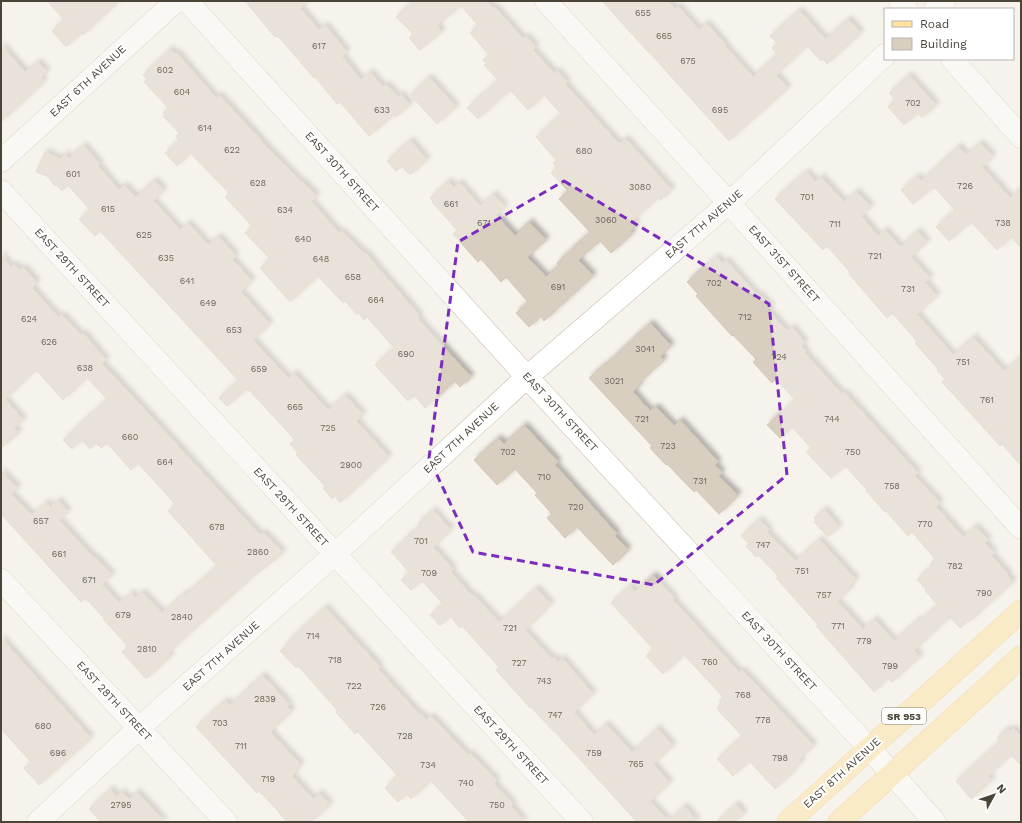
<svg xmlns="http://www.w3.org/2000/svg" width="1022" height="823" viewBox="0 0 1022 823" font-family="'Work Sans',sans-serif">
	<defs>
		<filter id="shadow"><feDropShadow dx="3.5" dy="-3.5" stdDeviation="2" flood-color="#0004"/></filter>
	</defs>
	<rect width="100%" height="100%" fill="#f6f3ec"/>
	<path fill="#d8cfc1" stroke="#d3c7b4" filter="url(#shadow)" d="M47,1H119L83,35L81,33L66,47L52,31L64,20Z
		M245,1H309L300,8L319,30L325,25L347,52L342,56L361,80L370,72L383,87L386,84L398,97L401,94L410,105L396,117L394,115L369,136L340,102L337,104L315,77L314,78L284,43L277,36L275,37Z
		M413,1H487L493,8L495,7L523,39L526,36L536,47L533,50L554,73L557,71L567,82L565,84L619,144L625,138L672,190L661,200L658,198L633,220L637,225L630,231L632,234L611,253L600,241L578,260L593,276L544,321L541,316L529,327L516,313L528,302L506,277L501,282L481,259L478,262L453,234L457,230L432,202L433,201L430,198L448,181L454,187L459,182L480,206L493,194L505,207L496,215L515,236L529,222L546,240L527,257L546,277L559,265L557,263L590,232L559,199L568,191L551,173L557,168L553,163L556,160L536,137L561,114L544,95L528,110L510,90L478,119L467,108L498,80L484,65L486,63L483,60L489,55L470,33L478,25L461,6L437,25L442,32L420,50L409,38L413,34L396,17Z
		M602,1H668L675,9L678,6L699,30L706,23L726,45L725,46L753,77L777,54L772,48L777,43L770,36L799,10L825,39L848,19L861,33L827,64L823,59L821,61L807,46L776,75L788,88L729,141L649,52V53Z
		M1,45L25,72L38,62L47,72L41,78L44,82L1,122Z
		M170,49L175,54L176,52L216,98L219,95L261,140V141L302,183L303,182L317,196L311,201L339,233L341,231L365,254L366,253L379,269L401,294L419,315L418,316L420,318L418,319L471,377L460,387L455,381L425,408L414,395L408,401L375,365L394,348L367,317L364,320L359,313L357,315L345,301L343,303L318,276L290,302L260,268L270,259L245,233L252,226L225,197L229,193L190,153L177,166L165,153L179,140L176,136L179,133L163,116L165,115L163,112L168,108L159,98L144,82L147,79L143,75Z
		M909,75L936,105L922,118L917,113L904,125L888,107L895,99L889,93Z
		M429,77L456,107L437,124L410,95Z
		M410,140L427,160L410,175L402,167L396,171L387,161Z
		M980,143L993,157L982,167L1010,198L1021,188V248L1011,237L997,250L971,222L949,241L936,227L955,210L934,187L913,204L901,190L917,176L921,181L958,146L966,155Z
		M83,145L100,164L98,166L119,190L124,185L136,197L154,180L164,191L153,200L180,230L188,223L208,245L218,236L236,256L232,259L252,281L241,292L270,324L253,340L289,379L294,373L328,410L345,395L363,415L356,421L389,457L340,503L335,496L332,499L323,488L325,486L296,455L298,453L290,444L295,440L249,390L248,391L247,389L227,406L219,398L238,380L100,231L95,236L79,219L90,210L68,185L62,191L56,185L55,186L47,176L36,172L45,152L60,159L65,154L69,158Z
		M807,172L815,182L821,177L844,202L856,191L871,207L861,216L878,236L885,230L900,247L917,231L927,242L911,257L930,278L925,282L937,296L917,314L953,355L973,337L1004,371L1021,356V466L1002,444L1000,446L942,382L945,379L937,370L938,369L915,343L917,341L892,313L887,318L849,274L850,272L827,246L823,250L775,199L799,177Z
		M1,255L11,267L14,264L20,270L23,267L37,283L32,288L58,317L62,315L81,335L83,333L106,360L102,364L110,372L260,535L263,532L283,553L271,563L270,562L260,572L259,571L168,653L171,656L146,679L122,652L128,646L103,619L104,618L85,598L81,602L1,514V471L18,488L11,494L32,515L46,502L50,507L58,500L68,512L59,520L94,558L95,557L112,575L102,584L119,603L131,593L135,598L142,592L162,613L184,593L185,595L217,566L168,511L175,504L138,463L131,470L107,443L101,448L96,443L90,449L82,440L72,449L63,440L73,431V430L107,399L87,378L63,400L36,370L5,399L23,420L14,428L19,433L1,448Z
		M716,256L723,264L726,260L758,296L760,295L771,307L768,310L787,331L792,327L805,343L801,346L806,352L805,353L842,394L844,392L918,473L915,476L940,503L936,507L963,537L975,526L988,540L985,543L994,553L991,555L1008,574L1007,575L1013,582L969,622L968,620L960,628L950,617L914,650L920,657L892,682L888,678L874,692L816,626L818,625L776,578L778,576L758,555L756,557L746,546L749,544L741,536L759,519L769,530L767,532L795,561L819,539L856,580L849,587L851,588L837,601L863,629L874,619L894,641L917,620L919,621L938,605L925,591L926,590L917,579L932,566L930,564L935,559L912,532L908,536L886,511L885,512L866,491L867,490L845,466L831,478L806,452L811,448L792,427L780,438L767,425L795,400L776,379L772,383L753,362L756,359L733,335L732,336L696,296L698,294L687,282Z
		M650,323L671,346L660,356L664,360L639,383L640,385L633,392L650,411L656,407L674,426L680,420L718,462L715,465L722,473L718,476L738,495L719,514L696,490L694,492L667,464L666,465L650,448L652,446L589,378L604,365V366Z
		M524,425L558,462L555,465L617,534L615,536L628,550L613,565L577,527L565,538L547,518L552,514L535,495L537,493L515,469L497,485L474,460L498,438L504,444Z
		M824,509L835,522L839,527L828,537L814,522L816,520L814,518Z
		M433,510L451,530L433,547L453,569L451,572L472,596L474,595L499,622L536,588L551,604L542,613H543L525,630L552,659L554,657L558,662L562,658L593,694L574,712L594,735L606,724L632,752L657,728L673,746L653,764L670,783L650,801L668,821L684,806L698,822H637L554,731H553L531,707L530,708L496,670L499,667L462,626L460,628L450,616L440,626L430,615L443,604L423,582L421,583L420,582L411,590L401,580L409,572L391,552L420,525L418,523Z
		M653,575L674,598L673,600L739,672L742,670L814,746L799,759L802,762L793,770L794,771L775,789L749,761L733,776L717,759L742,736L717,709L719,707L718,706L721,703L719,701L723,697L684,655L663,674L646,656L653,649L611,603L630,585L635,592Z
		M325,607L380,667L378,669L420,715L422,714L426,720L431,716L468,755L470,753L497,781L494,784L513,804L511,806L525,822H469L431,781L411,799L407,794L398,802L391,795L385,788L394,780L393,779L397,775L358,732L355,734L336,712L337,710L298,666L296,668L280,651L288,644L287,642Z
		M1,638L91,738L39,785L24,768L31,762L1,729Z
		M262,675L289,704L287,706L292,711L271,731L272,732L271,733L301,765L295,771L296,772L292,776L313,799L319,793L330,805L311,822H287L279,813V812L259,791L257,793L196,727L225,700L230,705Z
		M1013,728L1021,737V765L1011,755L988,776L992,780L971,799L956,781L1000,741L997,737L1007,729L1010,731Z
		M110,789L117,796L122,792L129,799L137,792L165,822H101L89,809Z
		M736,804L744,814L735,822H716Z"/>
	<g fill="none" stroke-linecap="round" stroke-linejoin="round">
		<defs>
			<path id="minor" d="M187,1L527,377L869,748L935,822
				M546,1L729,203L1021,528
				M900,1L907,9
				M935,9L944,1
				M952,59L1021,137
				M1,161L176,1
				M1,191L335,554L582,822
				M1,580L226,822
				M38,822L139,728L335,554L527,377L729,203L885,55"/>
			<path id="major" d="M788,822L1021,611
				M839,822L1021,657"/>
		</defs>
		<use href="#minor" stroke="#c2bbae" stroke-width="23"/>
		<use href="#major" stroke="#e6c16a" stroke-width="23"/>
		<use href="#minor" stroke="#fff" stroke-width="22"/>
		<use href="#major" stroke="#ffe39c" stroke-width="22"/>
	</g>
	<path d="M0 0H1022V823H0ZM564,181L769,304L787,475L654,585L473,552L429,458L458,242Z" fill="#f6f3ec" fill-opacity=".55" fill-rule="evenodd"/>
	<path fill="none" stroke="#7b2cbf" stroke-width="3" stroke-dasharray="8 5" stroke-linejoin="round" d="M564,181L769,304L787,475L654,585L473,552L429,458L458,242Z"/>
	<g text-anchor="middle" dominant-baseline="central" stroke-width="4" stroke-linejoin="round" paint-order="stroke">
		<g font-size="9" fill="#6e675b">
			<text x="643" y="13">655</text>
			<text x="664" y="36">665</text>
			<text x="319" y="46">617</text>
			<text x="688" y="61">675</text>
			<text x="165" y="70">602</text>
			<text x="182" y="92">604</text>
			<text x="913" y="103">702</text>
			<text x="382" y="110">633</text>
			<text x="720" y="110">695</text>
			<text x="205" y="128">614</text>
			<text x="232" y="150">622</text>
			<text x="584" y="151">680</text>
			<text x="73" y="174">601</text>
			<text x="258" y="183">628</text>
			<text x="965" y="186">726</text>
			<text x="640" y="187">3080</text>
			<text x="807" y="197">701</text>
			<text x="451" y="204">661</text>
			<text x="108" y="209">615</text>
			<text x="285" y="210">634</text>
			<text x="606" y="220">3060</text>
			<text x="484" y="223">671</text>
			<text x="1003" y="223">738</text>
			<text x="835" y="224">711</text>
			<text x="144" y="235">625</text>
			<text x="303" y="239">640</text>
			<text x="875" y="256">721</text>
			<text x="166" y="258">635</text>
			<text x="321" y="259">648</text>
			<text x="353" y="277">658</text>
			<text x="187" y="281">641</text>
			<text x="714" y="283">702</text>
			<text x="558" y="287">691</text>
			<text x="908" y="289">731</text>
			<text x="376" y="300">664</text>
			<text x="208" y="303">649</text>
			<text x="745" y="317">712</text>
			<text x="29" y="319">624</text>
			<text x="234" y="330">653</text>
			<text x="49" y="342">626</text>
			<text x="645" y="349">3041</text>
			<text x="406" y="354">690</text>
			<text x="779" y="357">724</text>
			<text x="963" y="362">751</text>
			<text x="85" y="368">638</text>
			<text x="259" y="369">659</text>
			<text x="614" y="381">3021</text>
			<text x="987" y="400">761</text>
			<text x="295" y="407">665</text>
			<text x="642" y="419">721</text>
			<text x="832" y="419">744</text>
			<text x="328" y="428">725</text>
			<text x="130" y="437">660</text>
			<text x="668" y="446">723</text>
			<text x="508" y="452">702</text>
			<text x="853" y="452">750</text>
			<text x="165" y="462">664</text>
			<text x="351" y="465">2900</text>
			<text x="544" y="477">710</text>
			<text x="700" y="481">731</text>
			<text x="892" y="486">758</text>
			<text x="576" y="507">720</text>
			<text x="41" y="521">657</text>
			<text x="925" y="524">770</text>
			<text x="217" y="527">678</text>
			<text x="421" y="541">701</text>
			<text x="763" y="545">747</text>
			<text x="258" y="552">2860</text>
			<text x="59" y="554">661</text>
			<text x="955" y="566">782</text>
			<text x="802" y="571">751</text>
			<text x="429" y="573">709</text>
			<text x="89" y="580">671</text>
			<text x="984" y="593">790</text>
			<text x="824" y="595">757</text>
			<text x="123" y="615">679</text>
			<text x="182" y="617">2840</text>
			<text x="838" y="626">771</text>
			<text x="510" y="628">721</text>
			<text x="313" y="636">714</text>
			<text x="864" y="641">779</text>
			<text x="147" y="649">2810</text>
			<text x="335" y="660">718</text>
			<text x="710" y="662">760</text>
			<text x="519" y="663">727</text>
			<text x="890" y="666">799</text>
			<text x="544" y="681">743</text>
			<text x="354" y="686">722</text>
			<text x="743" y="695">768</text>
			<text x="265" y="699">2839</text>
			<text x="378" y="707">726</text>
			<text x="555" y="715">747</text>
			<text x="763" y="720">778</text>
			<text x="220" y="723">703</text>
			<text x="43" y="726">680</text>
			<text x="405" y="736">728</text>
			<text x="241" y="746">711</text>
			<text x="58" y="753">696</text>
			<text x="594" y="753">759</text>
			<text x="780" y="758">798</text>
			<text x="636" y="764">765</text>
			<text x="428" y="765">734</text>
			<text x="268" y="779">719</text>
			<text x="466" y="783">740</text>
			<text x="121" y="805">2795</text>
			<text x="497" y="805">750</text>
		</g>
		<rect fill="#fff" stroke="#817c74" stroke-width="1" x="882" y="708" width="44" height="16" rx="3"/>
		<g font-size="10" font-weight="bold" fill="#4b4439">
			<text x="904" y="716">SR 953</text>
		</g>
		<g font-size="11" fill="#4b4439" stroke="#fff">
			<text transform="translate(88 81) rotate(-43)">EAST 6TH AVENUE</text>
			<text transform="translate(342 172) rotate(48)">EAST 30TH STREET</text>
			<text transform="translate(704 224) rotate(-41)">EAST 7TH AVENUE</text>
			<text transform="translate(784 264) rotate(48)">EAST 31ST STREET</text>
			<text transform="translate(72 268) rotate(47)">EAST 29TH STREET</text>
			<text transform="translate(560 412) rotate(47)">EAST 30TH STREET</text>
			<text transform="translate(461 438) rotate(-43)">EAST 7TH AVENUE</text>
			<text transform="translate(291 507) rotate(47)">EAST 29TH STREET</text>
			<text transform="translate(779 651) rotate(47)">EAST 30TH STREET</text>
			<text transform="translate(221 656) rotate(-42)">EAST 7TH AVENUE</text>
			<text transform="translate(114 701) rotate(47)">EAST 28TH STREET</text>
			<text transform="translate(511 745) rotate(47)">EAST 29TH STREET</text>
			<text transform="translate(842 773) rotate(-42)">EAST 8TH AVENUE</text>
		</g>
	</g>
	<rect width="1022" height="823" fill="none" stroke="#4b4439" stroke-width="4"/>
	<rect x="884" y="8" width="130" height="52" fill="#ffffff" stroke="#b7b4b0"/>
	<rect x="892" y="21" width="20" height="6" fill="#ffe39c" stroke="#b7b4b0"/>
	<text x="920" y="28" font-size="12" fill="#4b4439">Road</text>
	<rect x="892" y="38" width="20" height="12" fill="#d8cfc1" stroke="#b7b4b0"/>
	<text x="920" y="48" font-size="12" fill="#4b4439">Building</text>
	<g transform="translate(994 795) rotate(50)" stroke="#ffffff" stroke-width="3" paint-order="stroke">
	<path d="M0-3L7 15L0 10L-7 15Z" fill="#4b4439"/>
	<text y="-6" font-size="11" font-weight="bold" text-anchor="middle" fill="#4b4439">N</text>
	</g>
</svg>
